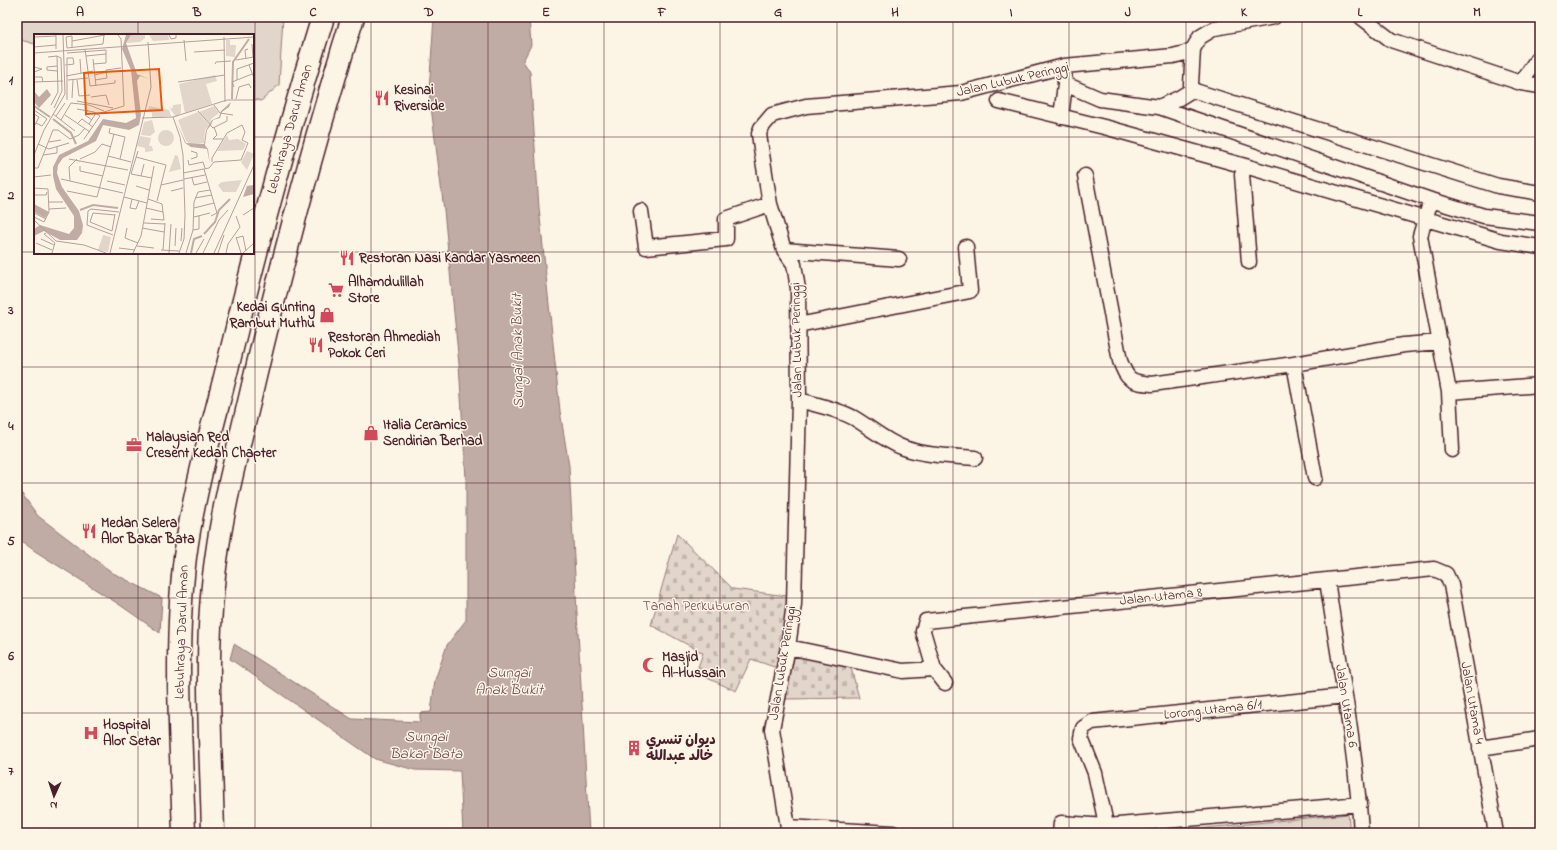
<svg xmlns="http://www.w3.org/2000/svg" width="1557" height="850" viewBox="0 0 1557 850" font-family="'Indie Flower','Playpen Sans Arabic',sans-serif">
	<defs>
		<pattern id="cemetery-stones" width="16" height="16" patternUnits="userSpaceOnUse"><rect width="16" height="16" fill="#e2d5ca"/><path d="M2 7V4a2 2 0 0 1 4 0v3zM10 15v-3a2 2 0 0 1 4 0v3z" fill="#c3b6ae"/></pattern>
	</defs>
	<rect width="100%" height="100%" fill="#fcf5e5"/>
	<filter id="ink" filterUnits="userSpaceOnUse"><feTurbulence type="fractalNoise" baseFrequency=".025" numOctaves="2"/><feDisplacementMap in="SourceGraphic" scale="8" xChannelSelector="R" yChannelSelector="G"/><feConvolveMatrix kernelMatrix="1 2 1 2 8 2 1 2 1" color-interpolation-filters="sRGB"/></filter>
	<g filter="url(#ink)">
		<path fill="#e2d5ca" stroke="#967a7a" d="M17,17H283L279,85L261,101L253,99V35H35V44L17,39Z
			M1348,814L1350,833H1155Z"/>
		<path fill="url(#cemetery-stones)" stroke="#967a7a" d="M677,534L733,589L787,596L780,669L751,659L736,691L696,673L703,653L651,625Z
			M793,650L850,664L859,698L785,699Z"/>
		<path fill="#c0aca5" stroke="#917474" d="M434,17H529L531,45L523,61L530,72L539,208L560,411L569,466L589,833H463L460,771L415,770L375,759L230,659L234,644L352,719L420,722V713L431,712L435,680L447,645L466,620V479L459,364L444,210L429,91Z
			M17,487L38,516L113,573L162,598L160,633L120,605L35,551L17,538Z"/>
		<g fill="none" stroke-linecap="round" stroke-linejoin="round">
			<defs>
				<path id="street" d="M1274,17L1215,28L1200,37L1193,49L1191,84L1192,90L1498,186L1540,193
					M1361,17L1391,40L1521,83L1540,86
					M1064,66L1065,84L1100,99L1159,107L1431,200L1484,216L1540,223
					M1521,83L1540,55
					M999,101L1108,128L1245,166L1501,241L1540,247
					M1159,107L1179,98L1192,90
					M1061,117L1065,84
					M1245,166L1242,175L1249,262
					M1085,176L1120,361C1128,381 1130,382 1152,384L1294,364L1404,345L1440,342
					M1431,200L1420,236L1449,392L1452,450
					M641,211L646,247L726,239V219L770,204
					M784,250L899,259
					M798,325L970,291L966,247
					M1294,364L1315,478
					M1449,392L1540,385
					M799,400C817,405 837,409 854,418C871,428 885,441 904,448C927,456 951,456 975,458
					M1327,580C1339,664 1356,748 1361,833
					M788,647L903,671L934,669
					M945,683L934,669L923,631L926,621L1434,569L1446,574L1451,585L1496,833
					M1480,748L1540,739
					M788,827L893,833
					M787,833L788,827L772,729L788,647L794,604L799,400L798,289L794,264L784,250L770,204L761,148L759,134L761,128L772,115L806,106L961,93L1064,66L1173,56L1185,53L1193,49
					M1060,833L1061,823L1107,826L1360,804
					M1108,833L1095,773L1081,738L1083,728L1092,722L1345,696"/>
				<path id="primary" d="M184,833C181,741 174,648 185,557C193,496 210,436 225,377C254,256 286,136 323,17
					M213,833C211,740 203,645 217,553C225,495 241,438 254,381C283,258 315,137 353,17"/>
			</defs>
			<use href="#street" stroke="#4a1f2b" stroke-width="17"/>
			<use href="#primary" stroke="#4a1f2b" stroke-width="25"/>
			<use href="#street" stroke="#fcf5e5" stroke-width="14"/>
			<use href="#primary" stroke="#fcf5e5" stroke-width="22"/>
		</g>
	</g>
	<path fill="none" stroke="#4a1f2b" stroke-width="1" stroke-opacity="0.55" d="M138,17V35M255,17V833M371,17V833M488,17V833M604,17V833M720,17V833M837,17V833M953,17V833M1069,17V833M1186,17V833M1302,17V833M1419,17V833M17,137H35M253,137H1540M17,252H35M253,252H1540M138,253V833M17,367H1540M17,483H1540M17,598H1540M17,713H1540"/>
	<defs>
		<symbol id="restaurant-bare" viewBox="-9 -9 18 18"><path d="M-5-6h1v4h1v-4h1v4h1v-4h1v5L-1.5 .5V6h-2V.5L-5-1ZM5-6V6H3V1.5H1.5Q1.5-4 5-6Z" fill="#d1495b" stroke="#fcf5e5" stroke-width="2.5" paint-order="stroke"/></symbol>
		<symbol id="supermarket-bare" viewBox="-9 -9 18 18"><path d="M-6-5.5h2.5l.6 2H6L4.5 2H-2.5L-4.4-4H-6ZM-1.5 3.2a1.3 1.3 0 1 0 .1 0ZM3 3.2a1.3 1.3 0 1 0 .1 0Z" fill="#d1495b" stroke="#fcf5e5" stroke-width="2.5" paint-order="stroke"/></symbol>
		<symbol id="shop-bare" viewBox="-9 -9 18 18"><path d="M-5-2.5h2.3a2.7 3.5 0 0 1 5.4 0H5L5.5 6h-11ZM-1.5-2.5h3a1.5 2.3 0 0 0-3 0Z" fill="#d1495b" stroke="#fcf5e5" stroke-width="2.5" paint-order="stroke"/></symbol>
		<symbol id="office-bare" viewBox="-9 -9 18 18"><path d="M-6-3h4V-5.5h4V-3h4V5H-6ZM-1-4.5V-3h2v-1.5ZM-6 0V1H6V0Z" fill="#d1495b" stroke="#fcf5e5" stroke-width="2.5" paint-order="stroke"/></symbol>
		<symbol id="mosque-bare" viewBox="-9 -9 18 18"><path d="M3.5-4.9A6 6 0 1 0 3.5 4.9A5 5 0 1 1 3.5-4.9Z" fill="#d1495b" stroke="#fcf5e5" stroke-width="2.5" paint-order="stroke"/></symbol>
		<symbol id="hospital-bare" viewBox="-9 -9 18 18"><path d="M-5-5h3v3.5h4V-5h3V5h-3V1.5h-4V5h-3Z" fill="#d1495b" stroke="#fcf5e5" stroke-width="2.5" paint-order="stroke"/></symbol>
		<symbol id="building-bare" viewBox="-9 -9 18 18"><path d="M-4-6H4V6H1V3H-1V6H-4ZM-2.5-4.3h1.7v1.8h-1.7ZM.8-4.3h1.7v1.8H.8ZM-2.5-1h1.7V.8h-1.7ZM.8-1h1.7V.8H.8Z" fill="#d1495b" stroke="#fcf5e5" stroke-width="2.5" paint-order="stroke"/></symbol>
	</defs>
	<g fill-rule="evenodd">
		<use href="#restaurant-bare" x="371" y="87" width="22" height="22"/>
		<use href="#restaurant-bare" x="336" y="247" width="22" height="22"/>
		<use href="#supermarket-bare" x="325" y="279" width="22" height="22"/>
		<use href="#shop-bare" x="316" y="304" width="22" height="22"/>
		<use href="#restaurant-bare" x="305" y="334" width="22" height="22"/>
		<use href="#shop-bare" x="360" y="422" width="22" height="22"/>
		<use href="#office-bare" x="123" y="434" width="22" height="22"/>
		<use href="#restaurant-bare" x="78" y="520" width="22" height="22"/>
		<use href="#mosque-bare" x="639" y="654" width="22" height="22"/>
		<use href="#hospital-bare" x="80" y="722" width="22" height="22"/>
		<use href="#building-bare" x="623" y="737" width="22" height="22"/>
	</g>
	<g text-anchor="middle" dominant-baseline="central" stroke-width="3" stroke-linejoin="round" paint-order="stroke">
		<g font-size="14" fill="#4a1f2b" stroke="#fcf5e5">
			<text transform="translate(1013 80) rotate(-13)">Jalan Lubuk Peringgi</text>
			<text transform="translate(290 129) rotate(-74)">Lebuhraya Darul Aman</text>
			<text transform="translate(797 340) rotate(-91)">Jalan Lubuk Peringgi</text>
			<text transform="translate(1161 597) rotate(-6)">Jalan Utama 8</text>
			<text transform="translate(182 632) rotate(-88)">Lebuhraya Darul Aman</text>
			<text transform="translate(783 663) rotate(-81)">Jalan Lubuk Peringgi</text>
			<text transform="translate(1472 703) rotate(80)">Jalan Utama 4</text>
			<text transform="translate(1346 706) rotate(81)">Jalan Utama 6</text>
			<text transform="translate(1213 710) rotate(-6)">Lorong Utama 6/1</text>
		</g>
		<g font-size="14" font-weight="bold" fill="#4a1f2b" stroke="#fcf5e5" text-anchor="start">
			<text x="394" y="90">Kesinai<tspan x="394" dy="16">Riverside</tspan></text>
			<text x="359" y="258">Restoran Nasi Kandar Yasmeen</text>
			<text x="348" y="282">Alhamdulillah<tspan x="348" dy="16">Store</tspan></text>
			<text x="315" y="307" text-anchor="end">Kedai Gunting<tspan x="315" dy="16">Rambut Muthu</tspan></text>
			<text x="328" y="337">Restoran Ahmediah<tspan x="328" dy="16">Pokok Ceri</tspan></text>
			<text x="383" y="425">Italia Ceramics<tspan x="383" dy="16">Sendirian Berhad</tspan></text>
			<text x="146" y="437">Malaysian Red<tspan x="146" dy="16">Cresent Kedah Chapter</tspan></text>
			<text x="101" y="523">Medan Selera<tspan x="101" dy="16">Alor Bakar Bata</tspan></text>
			<text x="662" y="657">Masjid<tspan x="662" dy="16">Al-Hussain</tspan></text>
			<text x="103" y="725">Hospital<tspan x="103" dy="16">Alor Setar</tspan></text>
			<text x="646" y="740">دیوان تنسري<tspan x="646" dy="16">خالد عبدالله</tspan></text>
		</g>
		<g font-size="14" fill="#704c53" stroke="#fcf5e5">
			<text x="696" y="606">Tanah Perkuburan</text>
		</g>
		<g font-size="15" font-style="italic" fill="#6d4950" stroke="#fcf5e5">
			<text transform="translate(518 351) rotate(-91)">Sungai Anak Bukit</text>
			<text x="509" y="673">Sungai<tspan x="509" dy="17">Anak Bukit</tspan></text>
			<text x="426" y="737">Sungai<tspan x="426" dy="17">Bakar Bata</tspan></text>
		</g>
	</g>
	<g transform="translate(34 34)">
		<rect width="220" height="220" fill="#fcf5e5"/>
		<path d="M97,1H111V4L106,8L92,9ZM115,1H134L135,6L119,7ZM192,6H196V11H202L201,23L192,22ZM181,41L183,47L172,50L178,70L151,79L145,50ZM115,72L135,76L137,82L118,84V78H114ZM118,86L121,98L116,102L107,101L110,88ZM124 104a8 8 0 1 1 16 0a8 8 0 1 1-16 0ZM193,101L195,106L204,105L212,110L209,116L183,117ZM106,102L117,104L115,112H118L119,117L111,118V114L103,112ZM213,117L220,120L213,136L207,128ZM141,121L144,122L147,135L135,138ZM208,146L202,158H189L184,151L188,148ZM69,201L77,203L74,218L64,216Z" fill="#e2d5ca"/>
		<path d="M180,72L185,79L177,85L176,90L165,78ZM164,78L175,91L171,96L170,109L156,110L152,107L144,86Z" fill="#e2d5ca"/>
		<path d="M147,70V79L142,83L135,73L138,75L139,71Z" fill="#e2d5ca"/>
		<path d="M92,1H97L92,9L103,40L115,45L106,42L103,47L107,81L105,91L95,96L69,91L62,107L29,124L24,131L23,139L28,153L45,177L49,191L48,199L43,206H26L10,197L0,202V195L6,191L35,200L40,194V182L22,155L19,142V133L25,121L54,107L69,85L92,89L102,84L97,36L88,15ZM13,55L17,61L5,74L0,68V57L5,63ZM197,68L195,73L188,78L186,84L179,86L177,91L173,96L171,111L174,115L176,131L173,115L157,113L151,109L142,87L152,109L170,110L172,96L178,86L185,83L187,77ZM220,151V160L209,163L213,152ZM0,170L15,178L11,184L0,178Z" fill="#c0aca5"/>
		<path fill="none" stroke="#c0aca5" stroke-width="2" d="M198,65L199,28L215,5M0,72L16,83M19,85L37,99L42,110M46,176L59,171L84,174M170,200L181,188L185,176L196,165M157,219L160,205L168,202"/>
		<path fill="none" stroke="#b59f9b" stroke-width="1" d="M22,1V15M135,1L137,5L142,4V1M0,3L22,2M32,3L33,14L69,10L70,1M32,3L38,2V13M190,3L191,68M150,6L152,27M38,7L71,1M218,10L219,23M0,13L22,11M51,15L56,52L81,49V46M160,18L191,16M0,19L220,3M33,19L72,16M52,22L72,20M14,23L23,22L24,58L17,71M46,25L47,40M59,25L62,52M212,25L211,16L214,15M202,26L220,23M59,30L72,29V16M181,30L182,28L197,27M31,31H33L40,30L39,24H33V31M215,31L220,44M23,32L13,33V36L23,37M0,33L8,35L0,38M60,41L74,38M32,42L59,37M0,43H8L9,48M34,46L54,44M43,46L45,62L56,61M61,46L73,44L72,36L87,34M203,46V35L220,29M0,48L29,47M144,48L191,41M200,53L198,48L218,40M57,63L72,61L75,71M38,64L39,46M202,65L205,53L215,50L217,54M33,66V32M43,67L79,74M180,71L186,79L199,81M20,74L28,57L27,24L23,22M43,75L60,78L66,82L50,105M0,76L13,85L8,92L2,89M54,76L51,81L58,86M164,77L179,94L193,87V82M0,80L5,83L1,91M19,80L41,97M63,80L90,72L87,5L84,1M31,81L56,98M22,82L31,69M139,83L193,66H220M108,84L139,83L146,103L149,121L151,181L150,205L145,219M27,86L37,69L55,71L70,77M44,89L48,85L59,93M55,90L62,79M180,93L183,101L179,105H189M76,94L75,99L91,103L86,125M15,108L27,106M4,110L15,115L35,109M157,117L163,119V123L157,125M0,121L10,96L31,60L29,1M9,121L23,119V113M74,122L97,128M102,123L132,131L123,167M35,125L94,136M46,125L61,118L68,110L77,113M154,126L155,131L169,128L171,134M46,132V137L69,142M0,134H4L19,96H24L36,105L45,101L51,94M170,135L183,179L177,182M149,139L175,134L180,128L207,126L214,109L208,106L211,98L208,91L193,99L178,124V128M97,140L104,117M97,140L118,144M107,142L110,130M0,143L17,141M158,144L160,151L173,148M27,145L89,159M150,145L171,141M36,147L35,133L43,125M73,147L91,151M127,151L149,146M102,152L115,156M0,154L14,155L15,178L10,188L0,183M33,157L63,163L80,100M137,157L149,154M0,161H12L13,158M90,163L113,169M161,164L178,161M98,165L96,174L102,175L105,167M114,165L128,170L130,186L117,185M15,168H29M112,174L129,178M160,174L180,169M15,175L32,174M0,179L12,185M209,181L220,174M160,183L176,179M0,186L22,207L50,211L72,219M110,189L131,190M93,194L91,204L104,209M108,194L130,198M159,196L165,195V182M78,197L56,188L59,179L81,181M78,197L81,180M12,199L10,200L21,209L18,219M79,201L53,191L54,177L57,175L85,178M202,203L207,219M202,204L209,202L212,217M7,205L20,211M147,207L148,194M2,209L18,216M103,212L120,214M141,212L142,194M85,214L101,216M127,216L145,217M129,216L131,189M76,219L117,53L114,8M99,219L107,202L120,132M135,219L137,190M152,219L159,196L160,168L164,158L176,156M162,219L170,205M169,219L185,186L194,176M180,219L220,131M184,219L190,201M192,219L194,210L206,193L202,182M209,219L220,209"/>
		<path fill="#e8590c" fill-opacity="0.15" stroke="#e8590c" stroke-width="2" d="M125,35L128,76L52,80L50,39Z"/>
		<rect width="220" height="220" fill="none" stroke="#4a1f2b" stroke-width="2"/>
	</g>
	<rect width="1557" height="850" fill="none" stroke="#fcf5e5" stroke-width="44"/>
	<g transform="translate(54 796) rotate(183)" stroke="#fcf5e5" stroke-width="3" paint-order="stroke">
	<path d="M0-3L7 15L0 10L-7 15Z" fill="#4a1f2b"/>
	<text y="-6" font-size="11" font-weight="bold" text-anchor="middle" fill="#4a1f2b">N</text>
	</g>
	<rect x="22" y="22" width="1513" height="806" fill="none" stroke="#4a1f2b" stroke-width="1.5"/>
	<g font-size="13" text-anchor="middle" font-weight="bold" fill="#4a1f2b">
		<text x="80" y="16">A</text>
		<text x="197" y="16">B</text>
		<text x="313" y="16">C</text>
		<text x="429" y="16">D</text>
		<text x="546" y="16">E</text>
		<text x="662" y="16">F</text>
		<text x="778" y="16">G</text>
		<text x="895" y="16">H</text>
		<text x="1011" y="16">I</text>
		<text x="1128" y="16">J</text>
		<text x="1244" y="16">K</text>
		<text x="1360" y="16">L</text>
		<text x="1477" y="16">M</text>
		<text x="11" y="84">1</text>
		<text x="11" y="199">2</text>
		<text x="11" y="314">3</text>
		<text x="11" y="430">4</text>
		<text x="11" y="545">5</text>
		<text x="11" y="660">6</text>
		<text x="11" y="775">7</text>
	</g>
</svg>
